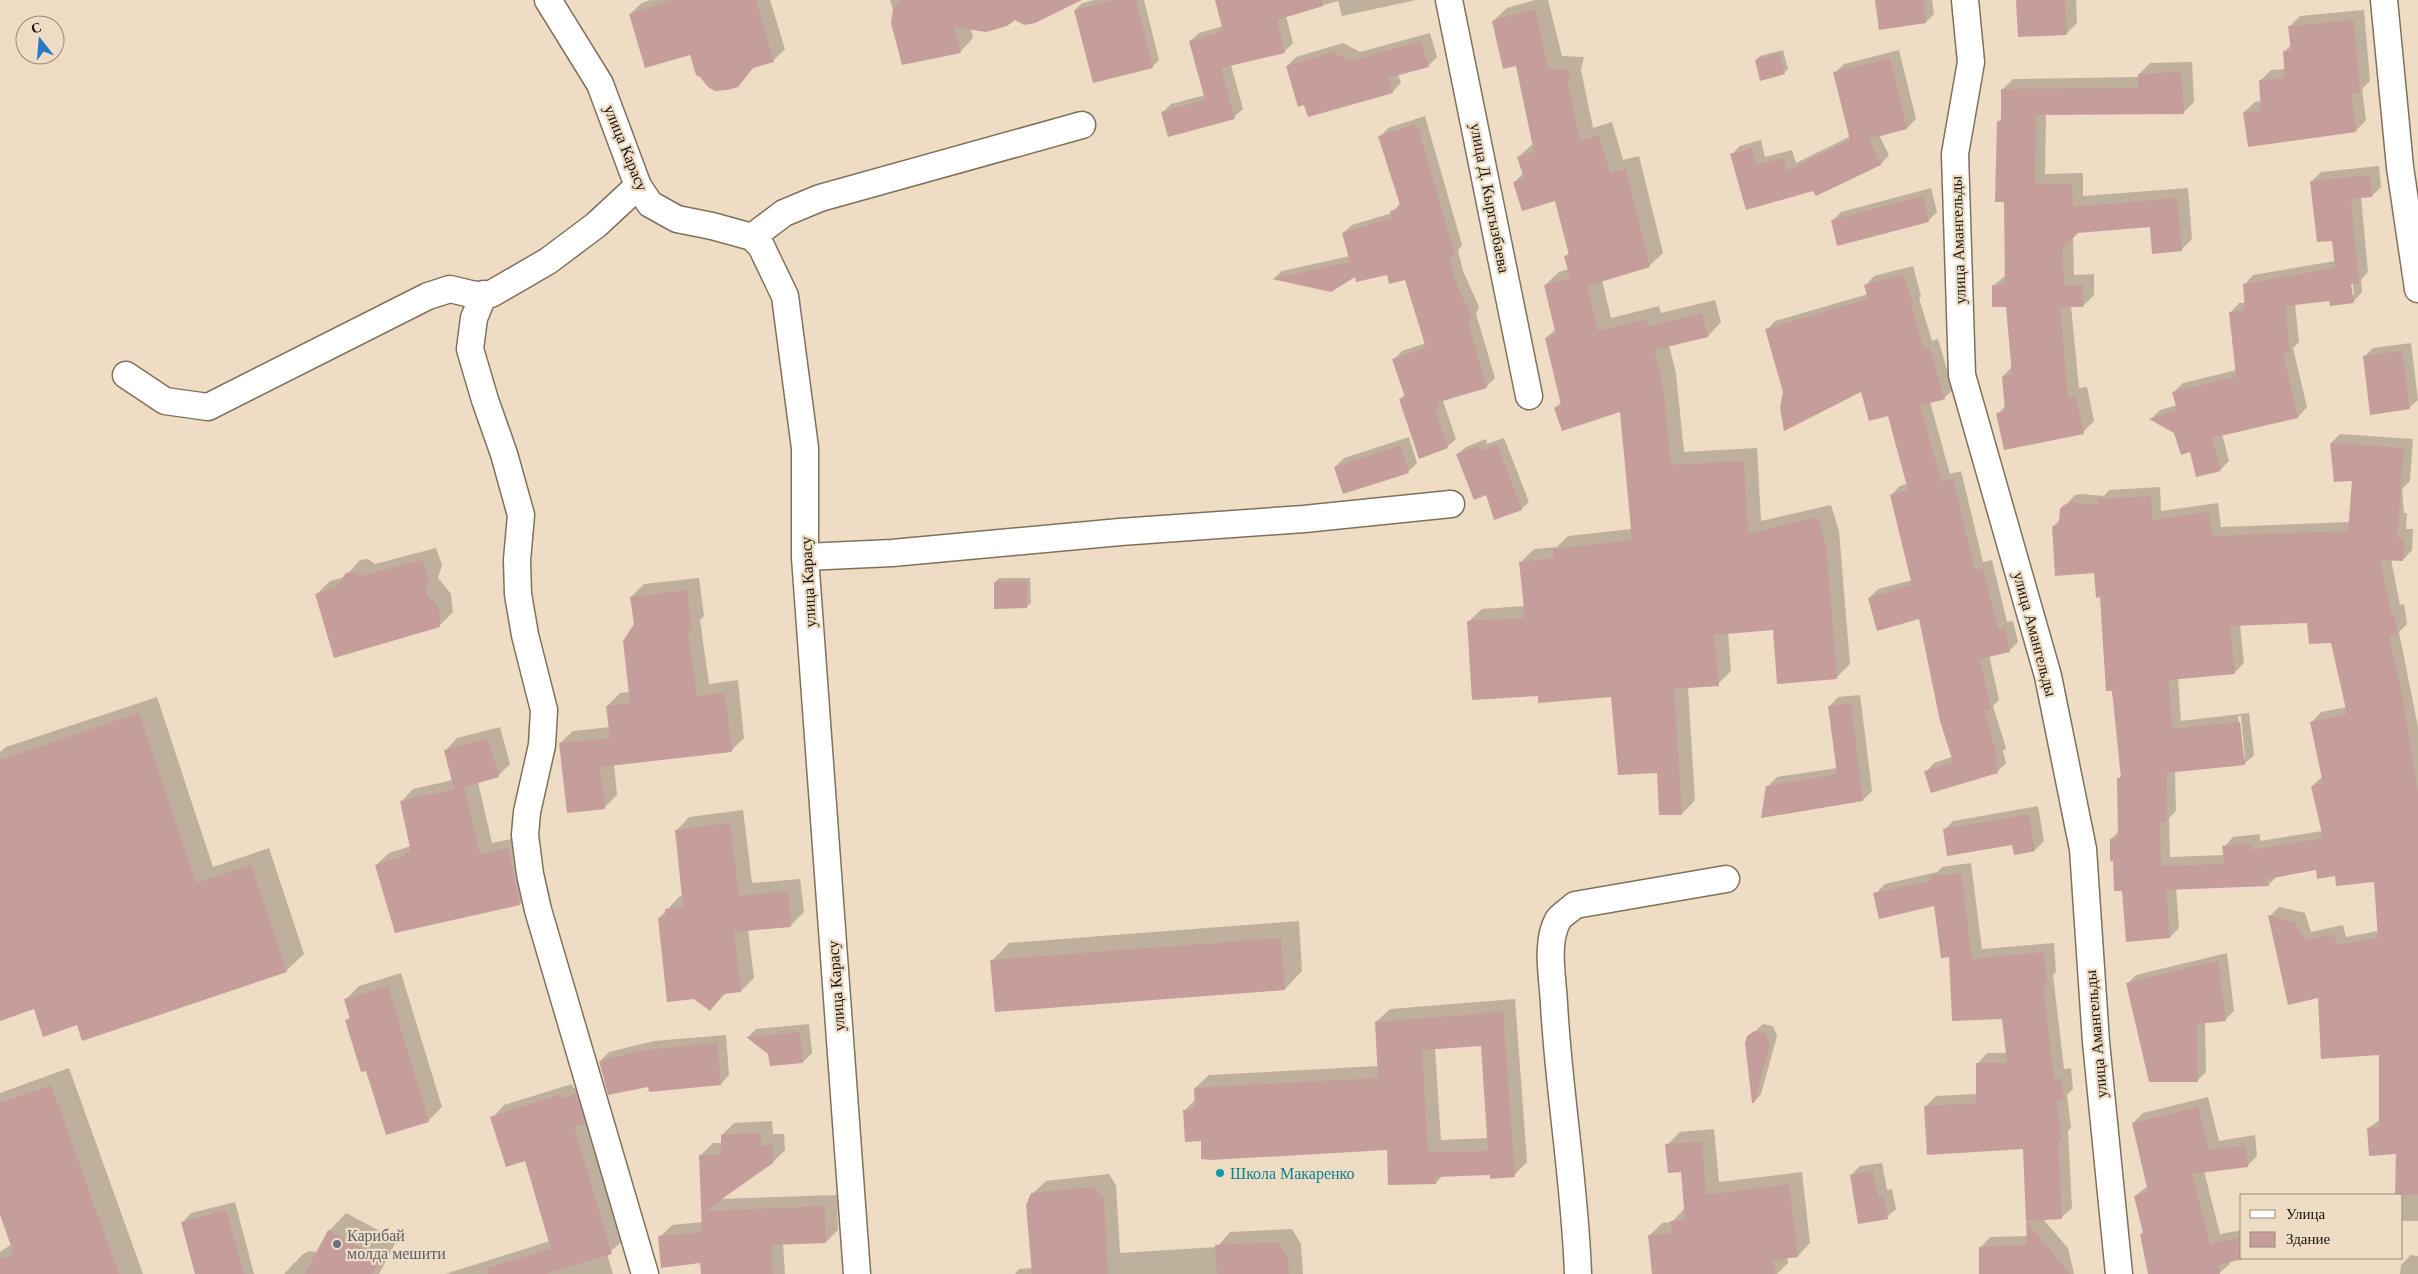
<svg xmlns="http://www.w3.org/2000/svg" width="2418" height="1274" viewBox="0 0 2418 1274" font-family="Georgia,serif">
	<rect width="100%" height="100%" fill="#eedcc4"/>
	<path fill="#0003" fill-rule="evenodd" d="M650,0H770L785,49L774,60L755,66L738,85L630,14L642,3Z
		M890,0H1064L1015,19L971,29L973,38L960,52L894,13Z
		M1094,0H1144L1159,60L1152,67L1075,10L1082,3Z
		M1216,0H1416L1342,16L1338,1L1286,16L1293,43L1284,52L1231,65L1243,109L1234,117L1162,113L1171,104L1205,95L1190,41L1199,33L1223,26Z
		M1535,0H1548L1562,56L1584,57L1581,70L1593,128L1612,122L1623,160L1639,156L1663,253L1649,266L1602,280L1611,318L1659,306L1661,313L1715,300L1721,322L1708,336L1669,345L1676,373L1684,452L1757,448L1761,521L1831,505L1839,531L1850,664L1837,677L1774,628L1728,632L1731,671L1718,684L1688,687L1695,800L1682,814L1613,695L1539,694L1468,622L1482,609L1525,606L1521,562L1534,549L1557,547L1568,536L1632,529L1621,410L1555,408L1562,402L1546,338L1556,329L1545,285L1559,272L1569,269L1565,257L1569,253L1556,199L1515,182L1523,173L1518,157L1534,143L1517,65L1493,21L1507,8Z
		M1876,0H1932L1934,14L1926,22Z
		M2017,0H2076L2077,23L2066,34Z
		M2364,10L2370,81L2362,89L2366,120L2356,131L2244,112L2255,102L2262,101L2260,81L2271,70L2286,69L2284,52L2291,45L2290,26L2300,16Z
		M1430,33L1437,57L1428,66L1398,74L1401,83L1392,92L1287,66L1296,57L1343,43L1360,52Z
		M1783,50L1788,69L1784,73L1756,60L1760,56Z
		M1899,50L1916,119L1907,128L1879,135L1889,155L1881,164L1817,195L1814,189L1746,209L1731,155L1740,146L1761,140L1765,157L1792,150L1796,163L1851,136L1835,73L1844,64Z
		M2192,62L2194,102L2183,113L2046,114L2045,174L2083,173V196L2188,188L2192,239L2181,250L2151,226L2078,231L2073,237L2074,275L2094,274V295L2083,306H2071L2079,388L2087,387L2094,421L2083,432L1998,414L2006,405L2003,376L2012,367L2007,306L1993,286L2006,275L2005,201L1998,122L2002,118V90L2013,79L2139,77V74L2150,63Z
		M1425,116L1462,245L1458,250L1463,271L1479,307L1476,314L1495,378L1486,387L1443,401L1456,439L1447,447L1400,399L1405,395L1393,360L1402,351L1426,343L1406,278L1388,274L1355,275L1331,291L1274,278L1282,271L1350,256L1343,233L1352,225L1392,213L1401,202L1380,137L1388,128Z
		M2379,166L2381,187L2372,196L2361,197L2368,272L2361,280L2362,292L2353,302L2330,300L2295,304L2299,342L2293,348L2307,407L2298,417L2222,434L2229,461L2220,470L2191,451L2175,432L2151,419L2160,410L2177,405L2174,392L2183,383L2237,370L2230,313L2239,303H2245L2244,285L2253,275L2335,261L2333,239L2312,181L2321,172ZM2352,277L2354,295H2351L2349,278Z
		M1931,188L1937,212L1928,221H1832L1841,212Z
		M1913,266L1921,296L1919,298L1932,341L1938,339L1953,390L1944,398L1930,402L1950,474L1961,471L1983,562L1992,560L2007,622L2013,621L2018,642L2009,651L1989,655L1999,700L1993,706L2006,748L2003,751L2006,763L1997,772H1926L1934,763L1952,757L1919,617L1869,598L1878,589L1912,580L1891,495L1900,486L1907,484L1888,414L1862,390L1784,392L1767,330L1775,321L1868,294L1866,285L1874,276Z
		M2411,343L2418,400L2409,408L2364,357L2373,348Z
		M2340,434L2413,439L2410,481L2402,489L2404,513H2407L2406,529H2413L2412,550L2403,560L2391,559L2400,605L2404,604L2407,624L2399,632L2418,727V1221H2402V1195H2396L2397,1152L2368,1128L2381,1119V1054L2319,997L2270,916L2279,907L2305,913L2311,932L2343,925L2346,937L2378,931L2376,880L2336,874L2317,869L2278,876L2268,885L2176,888L2179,928L2170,937L2123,890L2114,860L2111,839L2119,831L2118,779L2122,775L2101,596L2095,572L2053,527L2060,519L2061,510L2075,495L2081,494L2104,496L2109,490L2160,487L2161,511L2218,503L2221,527L2350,522L2354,479L2331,443ZM2308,621L2332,641L2347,707L2321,712L2312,722L2322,777L2312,786L2322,831L2260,841V834L2233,837L2224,847V855L2170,857L2169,818L2176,811L2175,771L2244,764L2254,755L2249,713L2181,721L2178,678L2235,672L2244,663L2240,625ZM2238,716H2241L2245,758H2243Z
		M1409,437L1417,463L1408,472L1335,467L1344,458Z
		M1504,438L1529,502L1521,509L1486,493L1458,454L1466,447L1486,439L1487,444Z
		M436,548L442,565L438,578L451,594L453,612L439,626L317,594L330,581L345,577L360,560L368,559L375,564Z
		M699,578L704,616L700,620L709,684L738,680L744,738L731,751L614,764L617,795L604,808L560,743L573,731L610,727L607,706L620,693L630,692L635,625L631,597L644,584Z
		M999,578H1030L1031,603L1026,607L995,582Z
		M1860,695L1872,791L1863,800L1768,786L1777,777L1837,768L1830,706L1838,697Z
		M157,697L213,867L269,848L304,954L286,971L34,1008H0V752L6,747Z
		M500,727L510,764L498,776L478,782L492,843L520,837L532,892L520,904L396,931L376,865L389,853L411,846L401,802L413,789L453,780L445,751L457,738Z
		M2038,806L2044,841L2035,850L2013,843L1944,830L1953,821Z
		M743,810L752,883L800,879L804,912L790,926L748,929L754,978L741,991L726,993L710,1010L659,918L680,896H683L676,831L689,817Z
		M1971,863L1982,949L2054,943L2056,972L2053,975L2064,1069L2071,1068L2073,1089L2067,1095L2071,1128L2068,1131L2072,1208L2061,1218L2043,1219L2068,1248L2074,1274H1981L1980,1248L1990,1237L2028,1236L2024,1148L1926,1106L1936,1096L1977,1094V1064L1987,1053H2008L2003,1018L1950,956L1935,905L1875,894L1885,884L1937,872L1942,867Z
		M1299,921L1302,971L1285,989L992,961L1009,943Z
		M2227,953L2234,1011L2225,1020L2205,1022L2206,1072L2197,1081L2127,984L2136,975Z
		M401,973L442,1107L428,1121L367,1069L347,1021L350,1017L345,1000L359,986Z
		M1515,999L1527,1162L1514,1175H1443L1436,1183L1388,1149L1202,1140L1185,1110L1196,1099L1195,1088L1209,1075L1379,1066L1376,1022L1390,1009ZM1482,1045L1489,1138L1441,1140L1435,1048Z
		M809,1024L812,1053L803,1062L770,1053L748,1037L756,1029Z
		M1763,1024L1773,1026L1777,1036L1761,1094L1754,1102L1746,1040Z
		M726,1035L729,1075L721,1084L649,1085L600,1061L609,1052L654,1041Z
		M69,1068L143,1274H0V1252L12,1244L0,1212V1093Z
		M589,1083L623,1241L607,1254L613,1274H445L550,1241L526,1159L492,1118L504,1105L572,1084L573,1088Z
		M2208,1097L2219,1141L2255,1135L2257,1156L2247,1166L2204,1171L2220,1234L2242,1230V1258L2229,1261L2230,1264L2218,1274H2150L2141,1234L2144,1231L2135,1196L2148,1186L2133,1123L2143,1113Z
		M772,1121L773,1134H784L785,1150L772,1163L720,1199L837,1195L838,1230L826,1242L783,1243L785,1274H702V1262L660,1237L672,1225L703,1222L701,1155L713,1143H722V1135L734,1123Z
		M1714,1129L1719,1182L1802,1172L1810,1243L1798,1256L1787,1257L1788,1263L1777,1274H1653L1649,1236L1662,1223L1672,1222L1685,1208L1682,1170L1667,1145L1680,1132Z
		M1882,1163L1887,1190L1892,1189L1896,1209L1887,1217L1851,1175L1860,1166Z
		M1109,1174L1116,1185L1120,1253L1217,1247L1230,1232L1292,1229L1301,1244L1303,1274H1015L1019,1269L1032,1268V1194L1046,1181Z
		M235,1202L254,1274H196L183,1222L191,1213Z
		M346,1213L397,1240L379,1274H284L303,1254L309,1251L317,1252L329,1231Z
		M2411,1255L2418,1256V1274H2400L2401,1265Z"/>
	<path fill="#c59e9c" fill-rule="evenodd" d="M671,0H756L774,62L753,68L738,87L727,90L715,91L708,87L700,77L696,75L690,55L645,68L629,14Z
		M900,0H1082L1035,23L1024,25L1015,20L1007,26L986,32L954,27L961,53L902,65L891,23L893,9Z
		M1113,0H1136L1153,68L1093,83L1074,10Z
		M1215,0H1322L1323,6L1277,20L1285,53L1221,68L1235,119L1168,137L1161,112L1205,100L1189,41L1223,31Z
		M1875,0H1923L1926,23L1879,30Z
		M2016,0H2065L2067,35L2018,37Z
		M1535,9L1548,69L1571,70L1568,84L1580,141L1599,135L1610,173L1626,169L1650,267L1587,286L1598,331L1646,319L1648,326L1702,313L1708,337L1654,350L1663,386L1671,465L1744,461L1748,534L1817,517L1826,544L1837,679L1777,684L1773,630L1714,635L1719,686L1674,689L1682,815H1659L1657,773L1618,775L1611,697L1538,703V696L1472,700L1467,621L1525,618L1519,562L1554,558L1553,549L1632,540L1620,412L1562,431L1554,408L1561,405L1545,338L1556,335L1544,285L1570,278L1564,256L1569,255L1555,201L1522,211L1513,182L1524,178L1517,157L1534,152L1516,66L1503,69L1492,21Z
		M2354,20L2360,93H2351L2356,132L2248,147L2243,112L2261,111L2259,80L2285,78L2283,51H2291L2288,26Z
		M1421,41L1429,67L1388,78L1393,93L1308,117L1304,105L1298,107L1286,66L1333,52L1351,61Z
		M1779,53L1785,74L1760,81L1755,60Z
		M1890,58L1907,129L1869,139L1881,165L1816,196L1813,191L1746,210L1730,154L1752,148L1756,165L1784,158L1787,171L1850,140L1833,72Z
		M2181,72L2184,114L2036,115L2035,184H2072L2073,207L2177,198L2182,251L2152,254L2150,227L2078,233L2062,249L2064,285H2083V307H2060L2068,398L2076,397L2084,434L2004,450L1996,413L2005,411L2002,376L2012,375L2006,307H1992V285H2005L2004,202H1995L1997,121L2001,122V89L2138,88V74Z
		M1417,124L1455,255L1449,257L1455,280L1471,316L1468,323L1487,388L1438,402L1439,407L1434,408L1448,448L1419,459L1399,399L1405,397L1392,359L1426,348L1405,280L1389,284L1387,275L1356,282L1355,277L1331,292L1272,279L1350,262L1342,233L1392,218L1390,211L1401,208L1378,136Z
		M2370,175L2372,197L2351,199L2359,283L2351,284L2354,303L2330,306L2329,301L2285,306L2290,352L2283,353L2298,418L2212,438L2221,471L2196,477L2190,452L2181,455L2174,433L2149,419L2177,410L2172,392L2236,377L2229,312L2245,310L2243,284L2335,268L2332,241L2317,242L2310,181Z
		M1923,196L1929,222L1837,246L1831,220Z
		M1904,274L1913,306H1911L1924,349L1929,347L1945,399L1920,406L1942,482L1953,479L1975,570L1983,568L1998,630L2005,628L2010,652L1980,659L1991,710L1984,711L1998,758L1994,759L1998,773L1931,793L1924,771L1953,762L1940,721L1919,619L1877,631L1868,598L1911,585V581L1890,495L1908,490L1888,416L1869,421L1861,392L1784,431L1780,408L1783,392L1765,329L1868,299L1864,285Z
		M2402,351L2410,409L2370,415L2363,356Z
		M2330,443L2404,448L2397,538H2404L2403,561L2380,560L2391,614L2394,613L2398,635L2389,636L2403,699L2418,793V1195H2395L2396,1154L2369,1156L2367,1128L2379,1127V1055L2321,1059L2318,998L2288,1005L2268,915L2294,922L2307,940L2334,934L2337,945L2378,938L2374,882L2336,886L2335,876L2317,879L2316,870L2267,879L2269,886L2166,890L2170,938L2126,942L2122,891H2114L2113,861H2110V839L2118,838L2117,778H2121L2112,691H2106L2100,597L2096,598L2094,573L2055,576L2052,526L2059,525L2060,509L2064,505L2071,502L2099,505L2098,499L2151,496L2152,520L2209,512L2212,536L2348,531L2352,481L2334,482ZM2307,623L2309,644L2331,643L2347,714L2310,722L2323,783L2311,786L2323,838L2251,850V843L2222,846L2224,864L2161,866L2160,822H2167L2166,773L2245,765L2240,722L2172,729L2169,680L2235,674L2230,626Z
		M1497,444L1522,510L1494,520L1486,495L1474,500L1456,454L1478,446L1480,451Z
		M1401,445L1409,473L1343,494L1334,467Z
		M422,560L429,579L425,592L439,608L440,627L334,658L315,594L335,588L346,573L354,572L361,576Z
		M1027,581V608L994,609V582Z
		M687,590L692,630L688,631L697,696L725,693L732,752L600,767L605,809L567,813L559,743L610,738L606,706L630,703L623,641L634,624L630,597Z
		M1851,703L1863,801L1761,818L1766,786L1837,774L1828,706Z
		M139,713L196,883L251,865L287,972L82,1041L77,1025L43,1037L34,1009L0,1021V760Z
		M488,738L499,777L464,787L480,854L508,848L520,905L395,933L375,865L405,856L404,853L411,852L400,801L454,789L444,750Z
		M2029,814L2035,851L2014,855L2012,845L1947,856L1943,829Z
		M730,823L739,896L788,891L791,927L734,932L741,992L723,994L710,1011L694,999L667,1002L658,918L666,917L665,909L683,907L675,830Z
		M1961,873L1972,959L2044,952L2047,984H2043L2054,1079L2061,1078L2064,1100L2057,1101L2061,1139H2058L2062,1219L2026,1221L2070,1274H1979V1247L2027,1245L2023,1149L1927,1155L1924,1106L1976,1103V1063H2007L2002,1019L1952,1021L1949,957L1941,958L1934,906L1879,919L1873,893L1931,881L1930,876Z
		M1281,938L1285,990L995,1012L990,960Z
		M2218,961L2226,1021L2197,1024L2198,1082H2149L2126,983Z
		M388,986L429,1122L386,1135L366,1071L361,1072L345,1020L350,1019L344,999Z
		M1503,1012L1515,1177L1490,1179V1175L1436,1177V1184L1388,1185L1387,1150L1211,1160L1201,1159V1141L1185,1142L1183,1110L1195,1109L1194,1088L1378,1078L1375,1022ZM1481,1046L1488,1151L1428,1152L1422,1050Z
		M1754,1031L1765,1033L1770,1045L1754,1103H1752L1745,1043L1747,1036Z
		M800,1032L803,1063L770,1066L768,1054L746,1037Z
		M717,1043L721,1085L649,1092L648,1087L608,1095L599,1061L645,1050Z
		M51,1085L119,1274H0V1259L14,1254L0,1215V1103Z
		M577,1094L585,1124L574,1127L612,1254L545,1274H488L487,1268L551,1249L525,1161L506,1167L490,1117L559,1095L561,1099Z
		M2198,1107L2209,1150L2245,1145L2248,1167L2192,1174L2210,1244L2238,1238L2243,1259L2218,1265L2220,1274H2148L2140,1234L2143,1233L2134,1196L2148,1192L2132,1123Z
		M761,1133V1146L773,1145V1163L705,1211L825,1206L826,1243L771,1245L773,1274H701L700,1263L661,1268L658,1236L702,1232L699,1155L721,1154V1135Z
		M1702,1142L1706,1195L1789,1184L1798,1257L1773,1260L1775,1274H1652L1648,1235L1672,1233L1670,1221L1685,1220L1681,1172L1668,1173L1665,1144Z
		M1873,1171L1878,1198L1884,1197L1888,1219L1858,1224L1850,1175Z
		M1095,1187L1104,1199L1108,1274H1032L1026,1205L1031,1193Z
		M226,1210L244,1274H195L181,1222Z
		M328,1230L381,1258L372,1274H305Z
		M1279,1242L1288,1258L1289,1274H1217L1215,1245Z"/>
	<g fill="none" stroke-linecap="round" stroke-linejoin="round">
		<defs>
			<path id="minor" d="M548,0L600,84L638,186L650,204L677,219L712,226L752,237L761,246L785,296L805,448V557L857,1274
				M1449,0L1529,396
				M1965,0L1971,62L1955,154L1962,375L2048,676L2083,849L2096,1042L2119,1274
				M2384,0L2400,167L2418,289
				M752,237L784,213L820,198L1082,125
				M484,294L474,318L470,349L485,400L504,454L521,515L517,560L518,594L525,635L544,710L542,745L527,812L525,835L530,874L538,910L645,1274
				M126,375L165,401L208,407L428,296L450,289L475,295L491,294L548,261L596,225L638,186
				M805,557L892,553L1120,532L1304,519L1451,504
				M1578,1274C1575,1184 1559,1094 1554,1004C1553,979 1545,943 1558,920C1561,915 1570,910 1575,905L1726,879"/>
		</defs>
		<use href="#minor" stroke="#81715c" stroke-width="29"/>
		<use href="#minor" stroke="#fff" stroke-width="26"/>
	</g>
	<circle fill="#0f9aa8" stroke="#eedcc4" stroke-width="2" cx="1220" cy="1173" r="5"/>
	<circle fill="#6b7280" stroke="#eedcc4" stroke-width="2" cx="337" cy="1244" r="5"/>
	<g text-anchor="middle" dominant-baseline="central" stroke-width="4.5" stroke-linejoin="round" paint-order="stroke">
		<g font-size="16" fill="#1a140c" stroke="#eedcc4">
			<text transform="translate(626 148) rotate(68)">улица Карасу</text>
			<text transform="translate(1490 198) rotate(79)">улица Д. Кыргызбаева</text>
			<text transform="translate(1958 240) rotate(-92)">улица Амангельды</text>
			<text transform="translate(808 582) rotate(-93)">улица Карасу</text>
			<text transform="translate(2035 634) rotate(75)">улица Амангельды</text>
			<text transform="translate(836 986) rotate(-94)">улица Карасу</text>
			<text transform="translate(2096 1034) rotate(-95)">улица Амангельды</text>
		</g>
		<g font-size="16" fill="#0d838f" stroke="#eedcc4" text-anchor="start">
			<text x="1230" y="1173">Школа Макаренко</text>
		</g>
		<g font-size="16" fill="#5b616d" stroke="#eedcc4" text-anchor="start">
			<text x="347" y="1235">Карибай<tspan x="347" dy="18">молда мешити</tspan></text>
		</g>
	</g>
	<rect x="2240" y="1194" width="162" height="65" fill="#eedcc4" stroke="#998c7a"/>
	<rect x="2250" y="1210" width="25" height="8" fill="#ffffff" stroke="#998c7a"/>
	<text x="2286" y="1219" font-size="15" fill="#1a140c">Улица</text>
	<rect x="2250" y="1232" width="25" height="15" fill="#c59e9c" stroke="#998c7a"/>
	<text x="2286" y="1244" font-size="15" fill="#1a140c">Здание</text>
	<g transform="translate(40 40) rotate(343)"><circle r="24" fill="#eedcc4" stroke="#998c7a"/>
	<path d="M0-4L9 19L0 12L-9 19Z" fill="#2977c7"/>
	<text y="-8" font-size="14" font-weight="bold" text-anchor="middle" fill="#1a140c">С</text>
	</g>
</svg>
